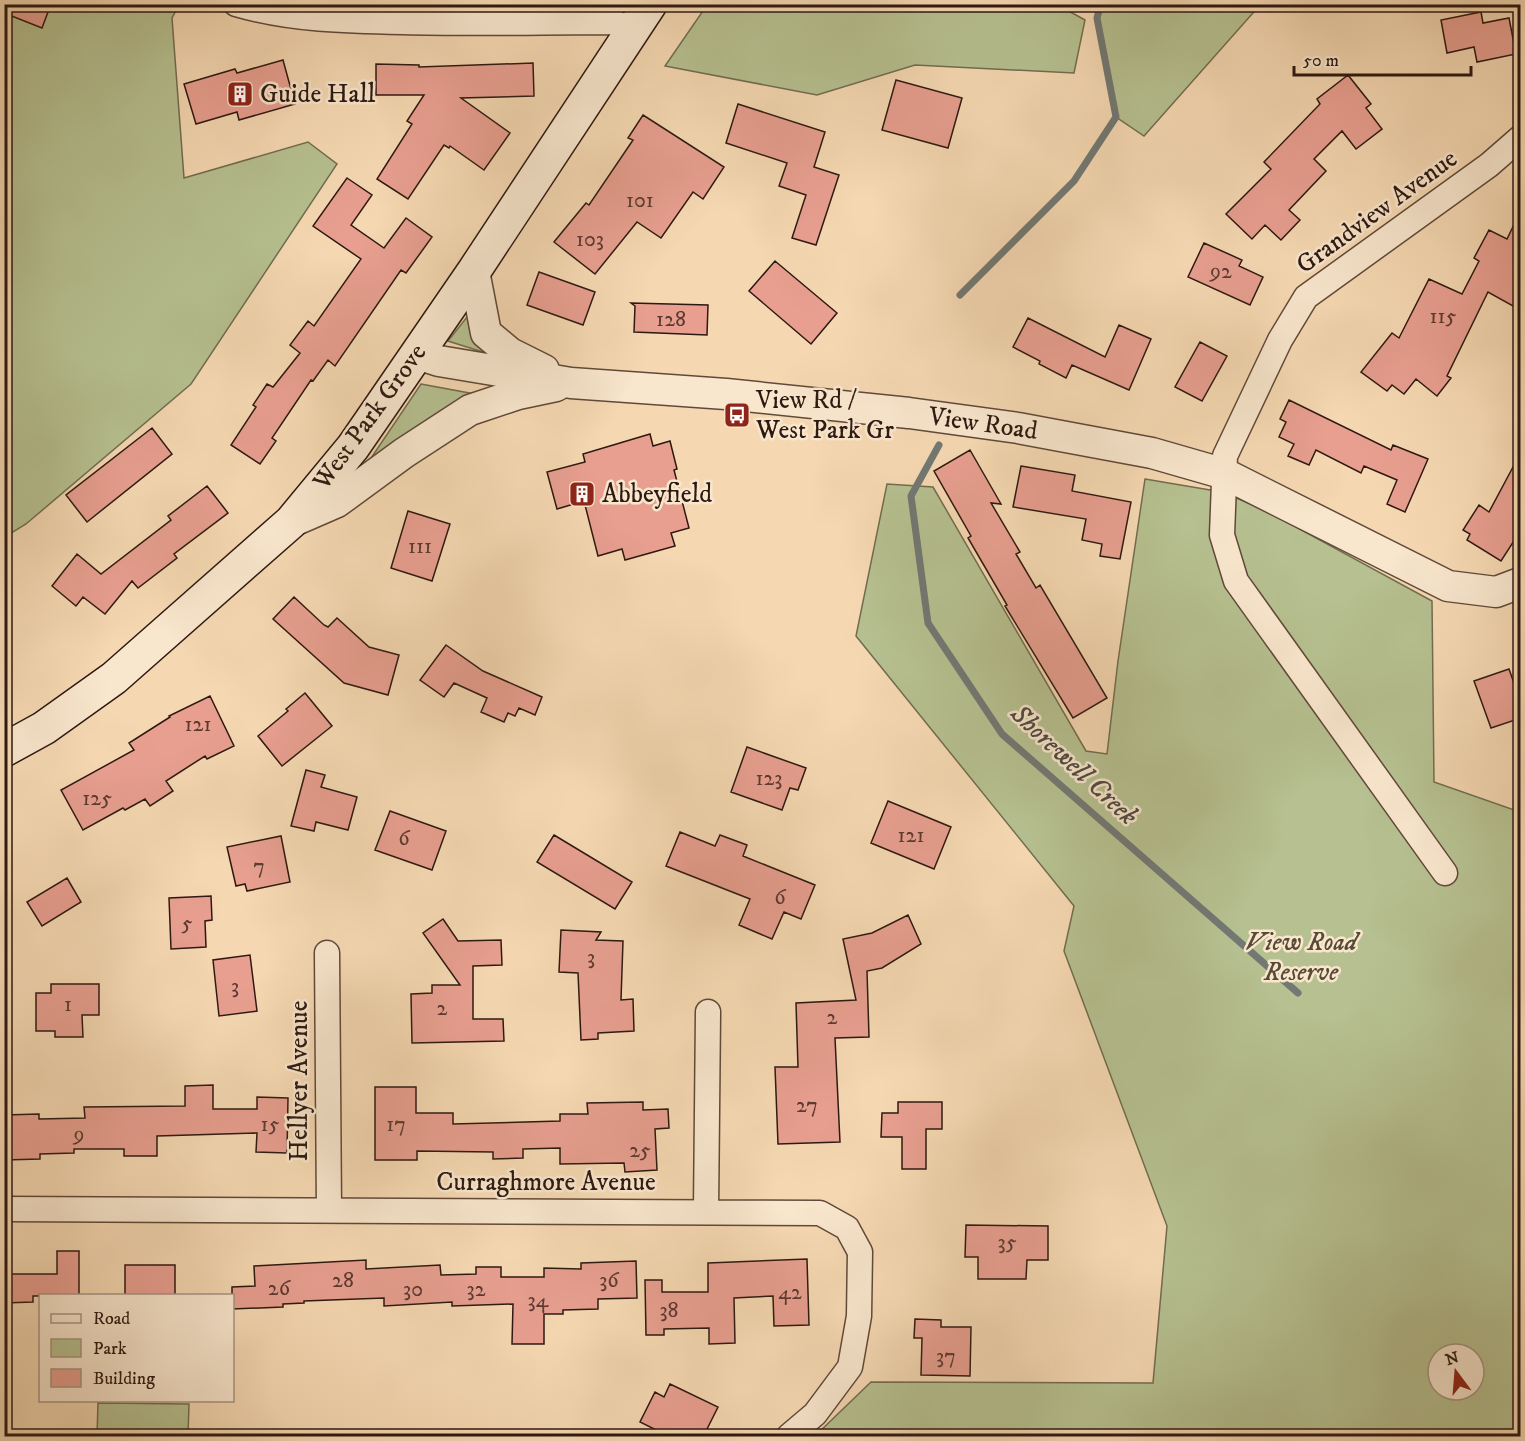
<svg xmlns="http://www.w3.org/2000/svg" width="1525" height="1441" viewBox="0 0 1525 1441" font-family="'IM FELL DW Pica',serif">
	<rect width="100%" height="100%" fill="#f5d8b2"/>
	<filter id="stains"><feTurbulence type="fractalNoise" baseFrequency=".00333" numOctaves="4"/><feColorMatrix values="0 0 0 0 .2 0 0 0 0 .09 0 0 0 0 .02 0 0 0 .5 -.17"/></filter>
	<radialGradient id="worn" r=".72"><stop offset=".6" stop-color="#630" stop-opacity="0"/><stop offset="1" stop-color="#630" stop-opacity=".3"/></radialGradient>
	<path fill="#b6c090" stroke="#726c50" stroke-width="1.5" fill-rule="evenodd" d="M1056,4L1085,20L1074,73L915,65L817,95L665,66L707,5Z
		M1101,4H1260V5L1144,136L1116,117L1097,18Z
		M4,5H179L172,18L184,178L308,142L337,164L191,384L26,524L5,537Z
		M236,5H455L448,23Z
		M467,317L489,354L448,341Z
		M421,384L480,395L361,473Z
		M1145,479L1222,492L1263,509L1432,601L1434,782L1520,812V1436H815L871,1382L1153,1383L1167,1226L1064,951L1074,906L856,636L887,484L933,487L1086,751L1107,754L1118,661ZM1438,1354H1474V1390H1438Z
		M98,1403L189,1404L188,1436H97Z"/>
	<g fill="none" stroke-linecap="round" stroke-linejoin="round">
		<path stroke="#727873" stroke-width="7" d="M960,295L1074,181L1116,117L1097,18L1101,4
			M939,445L911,496L928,623L1002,734L1298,993"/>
	</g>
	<path fill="#e89f90" stroke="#2e1911" stroke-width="1.5" d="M4,4H51L42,28L4,13Z
		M1481,12L1483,23L1509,18L1516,54L1477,62L1474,47L1447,53L1441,20Z
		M283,60L295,104L239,120L237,112L196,124L184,84L235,69L237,73Z
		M533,63L534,96L461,98L510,133L484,170L450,146L449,148L444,145L408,199L377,179L412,124L407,121L424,95H376V64L419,65V67Z
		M1348,75L1371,104L1366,108L1382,129L1356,149L1342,131L1314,159L1326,171L1289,210L1300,220L1281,240L1265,225L1252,239L1226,214L1271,169L1264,162L1320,104L1317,99Z
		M896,80L962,98L948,148L882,130Z
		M738,104L825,132L814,167L839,175L816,245L792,238L806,195L779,186L787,163L726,143Z
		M643,115L724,167L703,199L693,192L661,238L637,222L595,274L554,242L586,203L589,205L633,140L628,138Z
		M347,178L372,195L351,225L384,248L406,218L432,237L406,273L401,270L335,366L328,360L313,381L311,380L272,438L276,441L260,464L231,445L256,407L253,405L267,384L273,387L300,353L290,345L308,321L314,326L361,259L313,226Z
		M1521,210V292L1513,306L1488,292L1447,376L1451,378L1437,396L1416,379L1404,394L1392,385L1387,391L1361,372L1392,333L1399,338L1429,279L1462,294L1479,261L1474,258L1489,230L1507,239Z
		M1204,243L1242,260L1239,266L1263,277L1250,305L1188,277Z
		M775,261L837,313L811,344L749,291Z
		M539,272L595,292L583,325L527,305Z
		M631,303L708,305L707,335L634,332L635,306Z
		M1028,318L1105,357L1119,325L1151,339L1129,390L1072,365L1066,378L1039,364L1040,361L1013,347Z
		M1200,342L1227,356L1202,401L1175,387Z
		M1289,400L1391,450L1393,445L1428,459L1405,512L1387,504L1397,480L1364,466L1361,473L1316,450L1309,465L1288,456L1294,444L1279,437L1286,422L1280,419Z
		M152,428L172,454L87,522L66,495Z
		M650,434L653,446L670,441L677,469L674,470L689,528L671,533L675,546L625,560L622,549L598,556L584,501L557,509L547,472L585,462L583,454Z
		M970,450L1001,504L991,503L1020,552L1016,554L1036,588L1040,585L1107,698L1073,718L1005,606L1007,605L968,538L971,536L934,471Z
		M1521,452V530L1501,561L1467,540L1470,534L1463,530L1479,505L1489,512Z
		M1021,466L1075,475L1072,491L1131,502L1120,559L1100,556L1102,544L1082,540L1086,519L1013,507Z
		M207,486L228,513L174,554L177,558L138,588L132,581L105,614L83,597L76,606L52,586L77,554L101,574L171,520L168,516Z
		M408,511L450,524L432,581L391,568Z
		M294,597L324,625L328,627L337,618L369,647L399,655L388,695L344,683L273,619Z
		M446,645L483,671L542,697L535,715L519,708L515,716L508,713L504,722L481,712L487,698L454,683L444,697L420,680Z
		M1509,669L1521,703V718L1491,728L1474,681Z
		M305,693L332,726L282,766L258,736L288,711L286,709Z
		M210,696L234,746L207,759L205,756L166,781L173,791L150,806L145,799L125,810L123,808L83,830L61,790L134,750L129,743L170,717L169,716Z
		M747,747L806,768L798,790L790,788L782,810L731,792Z
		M306,770L325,775L321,787L357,797L348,830L316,822L314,831L291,826Z
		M888,801L951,827L934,869L871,843Z
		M390,811L446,831L432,870L375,850Z
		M680,832L715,846L720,835L747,845L743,856L815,885L801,919L784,912L772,939L739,925L750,899L666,866Z
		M554,835L632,882L615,909L537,862Z
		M281,836L290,882L247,891L245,884L236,886L227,847Z
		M67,878L81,902L42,926L27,902Z
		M211,896L212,920L205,921L206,947L171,949L169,898Z
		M908,915L921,944L882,968L867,971L869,1037L835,1038L840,1142L778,1144L775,1067H798L796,1003L856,1000L843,939L872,933Z
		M443,919L458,941L501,940L502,965L473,966V1019H503L504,1041L412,1043L411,994L432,993V985H460L423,933Z
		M561,930L601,932L596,940L623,941L621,1000L633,999L634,1031L598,1033V1039L581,1040L578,973L559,972Z
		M250,955L257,1011L219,1016L213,960Z
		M51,984H99V1015H82L83,1037H55V1031H36V993H51Z
		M213,1085V1109H257V1097L288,1098L287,1153L256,1152L257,1133L157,1136V1156H124V1149H74V1153L40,1154V1159L4,1160V1115L39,1114V1119L85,1118L84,1107L185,1106V1086Z
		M375,1087H416V1113H453V1124L560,1121V1114H588L587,1103L643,1102V1110L668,1109L669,1128L655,1129L657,1170L625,1172L624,1163L560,1164V1148L523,1149V1158L493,1159V1152L417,1151V1160H375Z
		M898,1102H942V1129H926V1169H902V1137H881L882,1113H898Z
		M966,1225L1048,1226V1260H1027L1026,1279H978V1257H965Z
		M57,1251H79V1296H33V1302L4,1303V1274H57Z
		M807,1259L809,1325L774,1326L773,1296L734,1298L735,1343L709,1344V1328L664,1329V1335H646L645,1280H662V1292H708V1263Z
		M366,1260V1269L440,1265L441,1275L476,1274V1267H501V1277H544V1268L581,1269V1263L636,1261L637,1298L598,1299V1309L563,1310V1314H544V1344H512L513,1304L452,1306V1302L384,1306V1298L304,1301V1303L283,1304V1307L232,1309V1287L255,1286L254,1266Z
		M125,1265H175V1296H125Z
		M915,1319L941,1320V1327H971L970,1376L921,1375L922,1338H914Z
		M670,1384L718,1407L703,1437H670L640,1422L655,1392L664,1397Z"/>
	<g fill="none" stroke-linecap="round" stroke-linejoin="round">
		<defs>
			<path id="minor" d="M236,4C291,20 347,21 403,22C473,24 544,22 614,22L633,30
				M1445,873L1236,581L1222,535L1225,456L1280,340L1306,297L1489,165L1520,138
				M327,953L329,1210
				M4,1209L820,1213L847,1228L860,1252L859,1316L850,1367L815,1414L789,1436
				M706,1211L708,1012"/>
			<path id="tertiary" d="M474,271L486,333L510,353L544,370
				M417,354L439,361L571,383L726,394L909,413L1018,428L1152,453L1225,474L1448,586L1496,592L1520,583
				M291,522L337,502L404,453L470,410L518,394L556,386"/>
			<path id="secondary" d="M4,750L44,728L114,678L291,522L353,447L474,271L650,4"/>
		</defs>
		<use href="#minor" stroke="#604939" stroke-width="27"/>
		<use href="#tertiary" stroke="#604939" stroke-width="33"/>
		<use href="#secondary" stroke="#2e1911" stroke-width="36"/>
		<use href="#minor" stroke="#f8e6cd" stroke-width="24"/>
		<use href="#tertiary" stroke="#f8e6cd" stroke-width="30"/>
		<use href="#secondary" stroke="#f8e6cd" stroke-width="33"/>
	</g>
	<defs>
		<symbol id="building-square" viewBox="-11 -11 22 22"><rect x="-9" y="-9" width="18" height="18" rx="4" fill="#8f2418" stroke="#f8e6cd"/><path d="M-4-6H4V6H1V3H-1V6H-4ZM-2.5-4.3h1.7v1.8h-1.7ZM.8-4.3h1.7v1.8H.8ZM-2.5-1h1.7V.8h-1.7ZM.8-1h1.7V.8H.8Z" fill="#fff"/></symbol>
		<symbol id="bus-square" viewBox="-11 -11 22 22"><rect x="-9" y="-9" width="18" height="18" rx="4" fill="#8f2418" stroke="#f8e6cd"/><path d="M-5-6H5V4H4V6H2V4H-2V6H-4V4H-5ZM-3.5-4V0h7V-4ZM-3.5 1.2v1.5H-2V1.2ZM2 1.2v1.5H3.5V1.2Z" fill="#fff"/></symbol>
	</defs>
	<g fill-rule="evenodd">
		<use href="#building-square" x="225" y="79" width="30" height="30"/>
		<use href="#bus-square" x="722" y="400" width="30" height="30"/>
		<use href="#building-square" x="567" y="479" width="30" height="30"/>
	</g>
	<g text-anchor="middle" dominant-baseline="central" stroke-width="5" stroke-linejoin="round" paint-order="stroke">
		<g font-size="22" fill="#5c3a31">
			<text x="640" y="200">101</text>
			<text x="590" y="239">103</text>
			<text x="1221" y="271">92</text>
			<text x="1443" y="316">115</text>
			<text x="671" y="319">128</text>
			<text x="420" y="546">111</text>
			<text x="198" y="724">121</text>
			<text x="769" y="778">123</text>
			<text x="97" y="798">125</text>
			<text x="911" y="835">121</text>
			<text x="404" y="838">6</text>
			<text x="259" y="866">7</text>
			<text x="780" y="897">6</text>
			<text x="187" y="923">5</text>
			<text x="591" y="957">3</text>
			<text x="235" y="986">3</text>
			<text x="68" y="1004">1</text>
			<text x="442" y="1008">2</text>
			<text x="832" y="1017">2</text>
			<text x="807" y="1105">27</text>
			<text x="270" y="1124">15</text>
			<text x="396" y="1124">17</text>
			<text x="79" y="1134">9</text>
			<text x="640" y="1150">25</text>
			<text x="1007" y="1242">35</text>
			<text x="343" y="1280">28</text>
			<text x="609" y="1280">36</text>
			<text x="279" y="1288">26</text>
			<text x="413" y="1289">30</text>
			<text x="476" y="1289">32</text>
			<text x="790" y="1292">42</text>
			<text x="538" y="1300">34</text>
			<text x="669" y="1310">38</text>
			<text x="946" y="1356">37</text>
		</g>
		<g font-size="26" fill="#2e1911" stroke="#f8e6cd" text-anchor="start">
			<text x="260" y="94">Guide Hall</text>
			<text x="756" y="400">View Rd /<tspan x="756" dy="30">West Park Gr</tspan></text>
			<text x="602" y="494">Abbeyfield</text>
		</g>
		<g font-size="26" fill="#2e1911" stroke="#f8e6cd">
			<text transform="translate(1377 212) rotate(-36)">Grandview Avenue</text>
			<text transform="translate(370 417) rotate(-54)">West Park Grove</text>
			<text transform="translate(983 424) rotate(8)">View Road</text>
			<text transform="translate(299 1081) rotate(-90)">Hellyer Avenue</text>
			<text x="546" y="1182">Curraghmore Avenue</text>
		</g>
		<g font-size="26" font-style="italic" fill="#574b37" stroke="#f8e6cd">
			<text x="1301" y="942">View Road<tspan x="1301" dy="30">Reserve</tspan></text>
		</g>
		<g font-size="27" font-style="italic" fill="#504942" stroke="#f8e6cd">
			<text transform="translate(1074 765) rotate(43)">Shorewell Creek</text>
		</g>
	</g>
	<rect width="1525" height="1441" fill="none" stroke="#f5d8b2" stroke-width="24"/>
	<rect x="6" y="6" width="1513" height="1429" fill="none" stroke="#2e1911" stroke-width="3"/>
	<rect x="12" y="12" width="1501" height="1417" fill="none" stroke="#2e1911" stroke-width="1.5"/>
	<rect x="39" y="1294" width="195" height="108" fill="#f8e6cd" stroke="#a79482" stroke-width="1.5"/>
	<rect x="51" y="1314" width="30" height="9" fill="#f8e6cd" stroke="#a79482" stroke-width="1.5"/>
	<text x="93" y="1324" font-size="18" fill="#2e1911">Road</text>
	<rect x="51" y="1339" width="30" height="18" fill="#b6c090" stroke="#a79482" stroke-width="1.5"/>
	<text x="93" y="1354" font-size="18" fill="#2e1911">Park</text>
	<rect x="51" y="1369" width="30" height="18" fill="#e89f90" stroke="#a79482" stroke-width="1.5"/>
	<text x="93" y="1384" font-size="18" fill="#2e1911">Building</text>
	<g transform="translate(1456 1372) rotate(344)"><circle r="28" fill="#f8e6cd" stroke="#a79482" stroke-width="1.5"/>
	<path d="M0-4.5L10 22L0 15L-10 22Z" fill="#8f2418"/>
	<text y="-9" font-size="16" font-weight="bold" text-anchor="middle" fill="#2e1911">N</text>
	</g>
	<path d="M1294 66v9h177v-9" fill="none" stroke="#2e1911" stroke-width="3"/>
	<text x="1303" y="66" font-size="18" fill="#2e1911" stroke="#f8e6cd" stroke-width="4.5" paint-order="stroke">50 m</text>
	<rect width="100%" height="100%" filter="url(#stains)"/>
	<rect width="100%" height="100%" fill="url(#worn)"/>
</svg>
